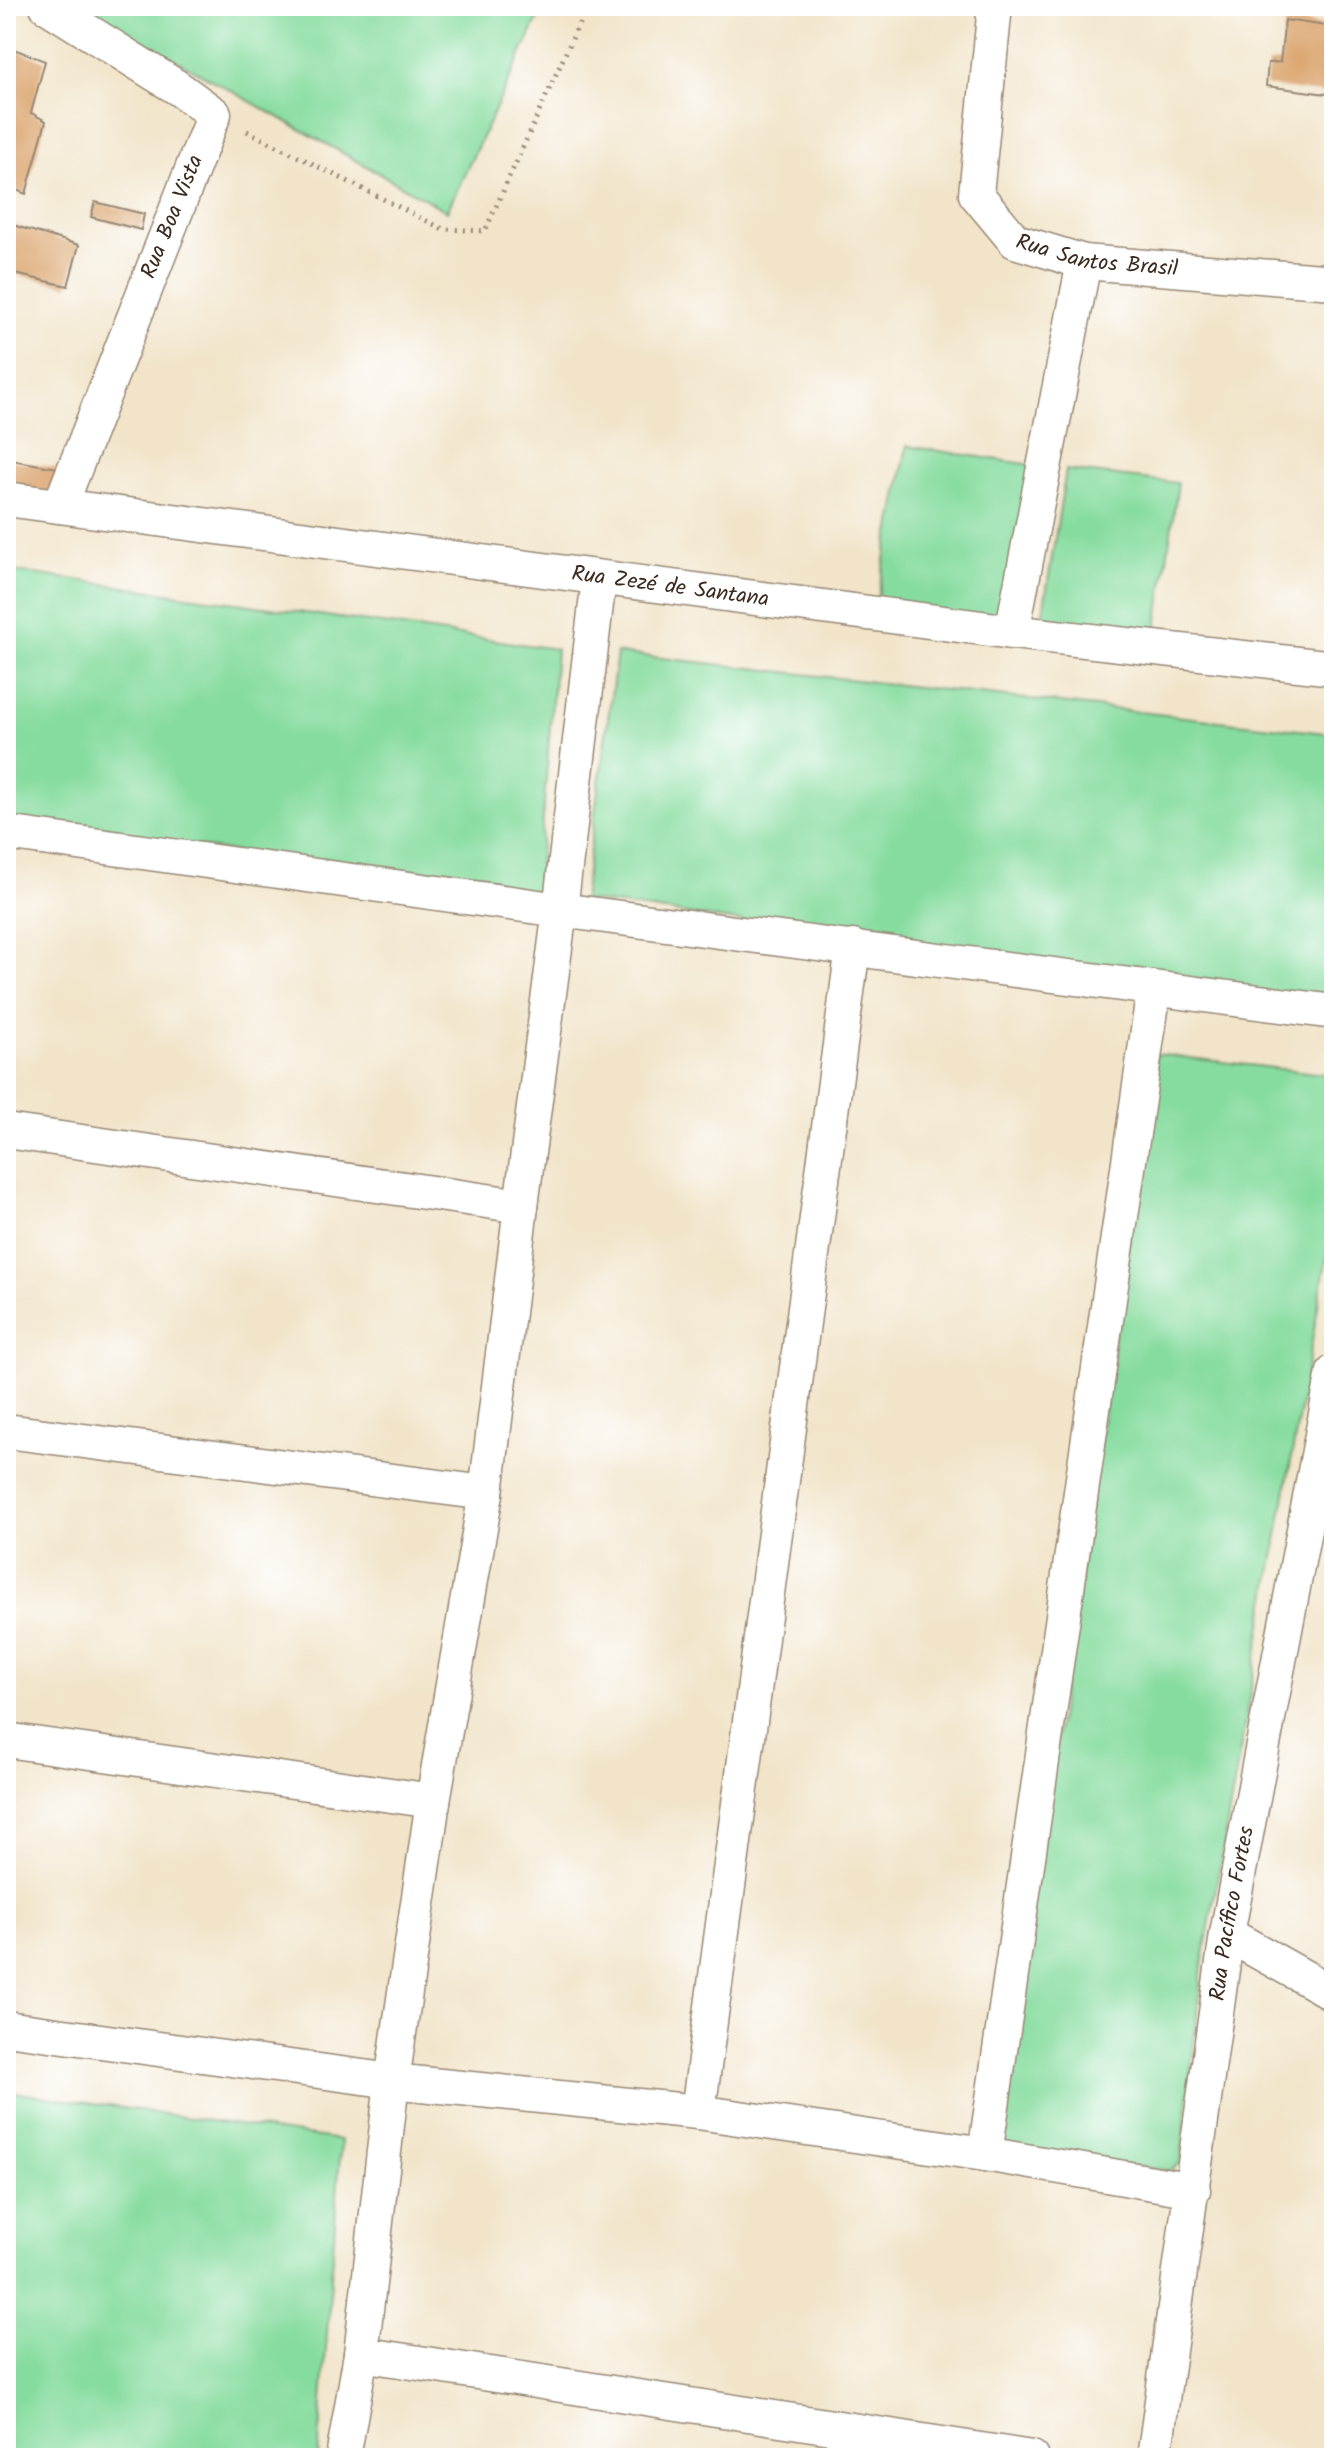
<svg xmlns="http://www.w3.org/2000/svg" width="1340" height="2464" viewBox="0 0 1340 2464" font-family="Kalam,sans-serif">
	<rect width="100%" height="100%" fill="#fff"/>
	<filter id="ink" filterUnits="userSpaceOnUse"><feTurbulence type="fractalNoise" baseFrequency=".0125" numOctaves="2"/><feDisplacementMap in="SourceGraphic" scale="16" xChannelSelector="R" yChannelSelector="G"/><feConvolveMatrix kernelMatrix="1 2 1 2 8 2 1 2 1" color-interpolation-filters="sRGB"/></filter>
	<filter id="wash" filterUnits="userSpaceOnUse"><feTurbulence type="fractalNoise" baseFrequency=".006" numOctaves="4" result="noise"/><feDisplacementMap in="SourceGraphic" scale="32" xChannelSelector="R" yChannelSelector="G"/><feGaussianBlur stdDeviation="1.8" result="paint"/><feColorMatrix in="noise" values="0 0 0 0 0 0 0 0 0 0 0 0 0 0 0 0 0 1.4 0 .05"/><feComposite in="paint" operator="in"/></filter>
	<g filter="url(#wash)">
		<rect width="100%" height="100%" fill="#f1e4c9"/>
		<path fill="#86dc9f" stroke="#60835e" stroke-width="2" d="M79,6H544L447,211Z
			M907,446L1032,465L1001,624L876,606Z
			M1066,470L1178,483L1156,634L1041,625Z
			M6,570L556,649L537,894L6,820Z
			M617,653L1334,734V1002L583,900Z
			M1156,1054L1324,1074L1334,1085V1216L1202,1966L1181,2162L1171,2171L996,2150Z
			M6,2091L341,2140L318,2458H6Z"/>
		<g id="blocks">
			<path fill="#d79b5e" d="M1285,20L1334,27V95L1266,86L1268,63L1280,62Z
				M6,46L45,61L31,113L46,121L26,194L6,186Z
				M95,202L144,214L141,230L91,217Z
				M6,223L79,245L68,286L6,272Z
				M6,459L63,469L57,501L6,495Z"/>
		</g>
	</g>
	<g filter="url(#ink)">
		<use href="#blocks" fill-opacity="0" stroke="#968774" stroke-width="2"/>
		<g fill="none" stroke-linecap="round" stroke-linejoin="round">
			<defs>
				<g id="minor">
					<path d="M47,6L178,88L214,114L60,506"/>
					<path id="s1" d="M995,6L976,194L1015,241L1084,262L1334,282"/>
					<path id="s2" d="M6,499L1012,632L1334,668"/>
					<path d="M1012,632L1084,262"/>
					<path d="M6,833L560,910L1334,1012"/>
					<path d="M6,1131L521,1206"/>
					<path d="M6,1431L486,1493"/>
					<path d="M6,1740L433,1801"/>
					<path d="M1227,1934L1334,1994"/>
					<path d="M6,2028L392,2081L698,2112L985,2154L1193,2190"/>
					<path d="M698,2112L853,947"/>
					<path d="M985,2154L1154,989"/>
					<path d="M361,2354L1032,2458"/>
					<path d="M343,2458L361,2354L392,2081L433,1801L486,1493L521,1206L560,910L599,579"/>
					<path id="s3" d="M1154,2458L1227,1934L1334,1372"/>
				</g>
			</defs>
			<use href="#minor" stroke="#968774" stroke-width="37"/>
			<path stroke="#968774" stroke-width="5" stroke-dasharray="2 6" stroke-linecap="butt" d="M247,131L443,229L485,231L587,6"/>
			<use href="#minor" stroke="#fff" stroke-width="34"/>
		</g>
	</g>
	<g text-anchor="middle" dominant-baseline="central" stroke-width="6" stroke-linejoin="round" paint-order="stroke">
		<g font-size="22" fill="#3b2a1e" stroke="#fff">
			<text transform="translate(173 217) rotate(-68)">Rua Boa Vista</text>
			<text stroke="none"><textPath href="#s1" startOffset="334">Rua Santos Brasil</textPath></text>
			<text stroke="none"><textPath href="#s2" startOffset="670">Rua Zezé de Santana</textPath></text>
			<text stroke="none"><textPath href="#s3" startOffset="550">Rua Pacífico Fortes</textPath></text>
		</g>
	</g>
	<rect width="1340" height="2464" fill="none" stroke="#fff" stroke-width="32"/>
</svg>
